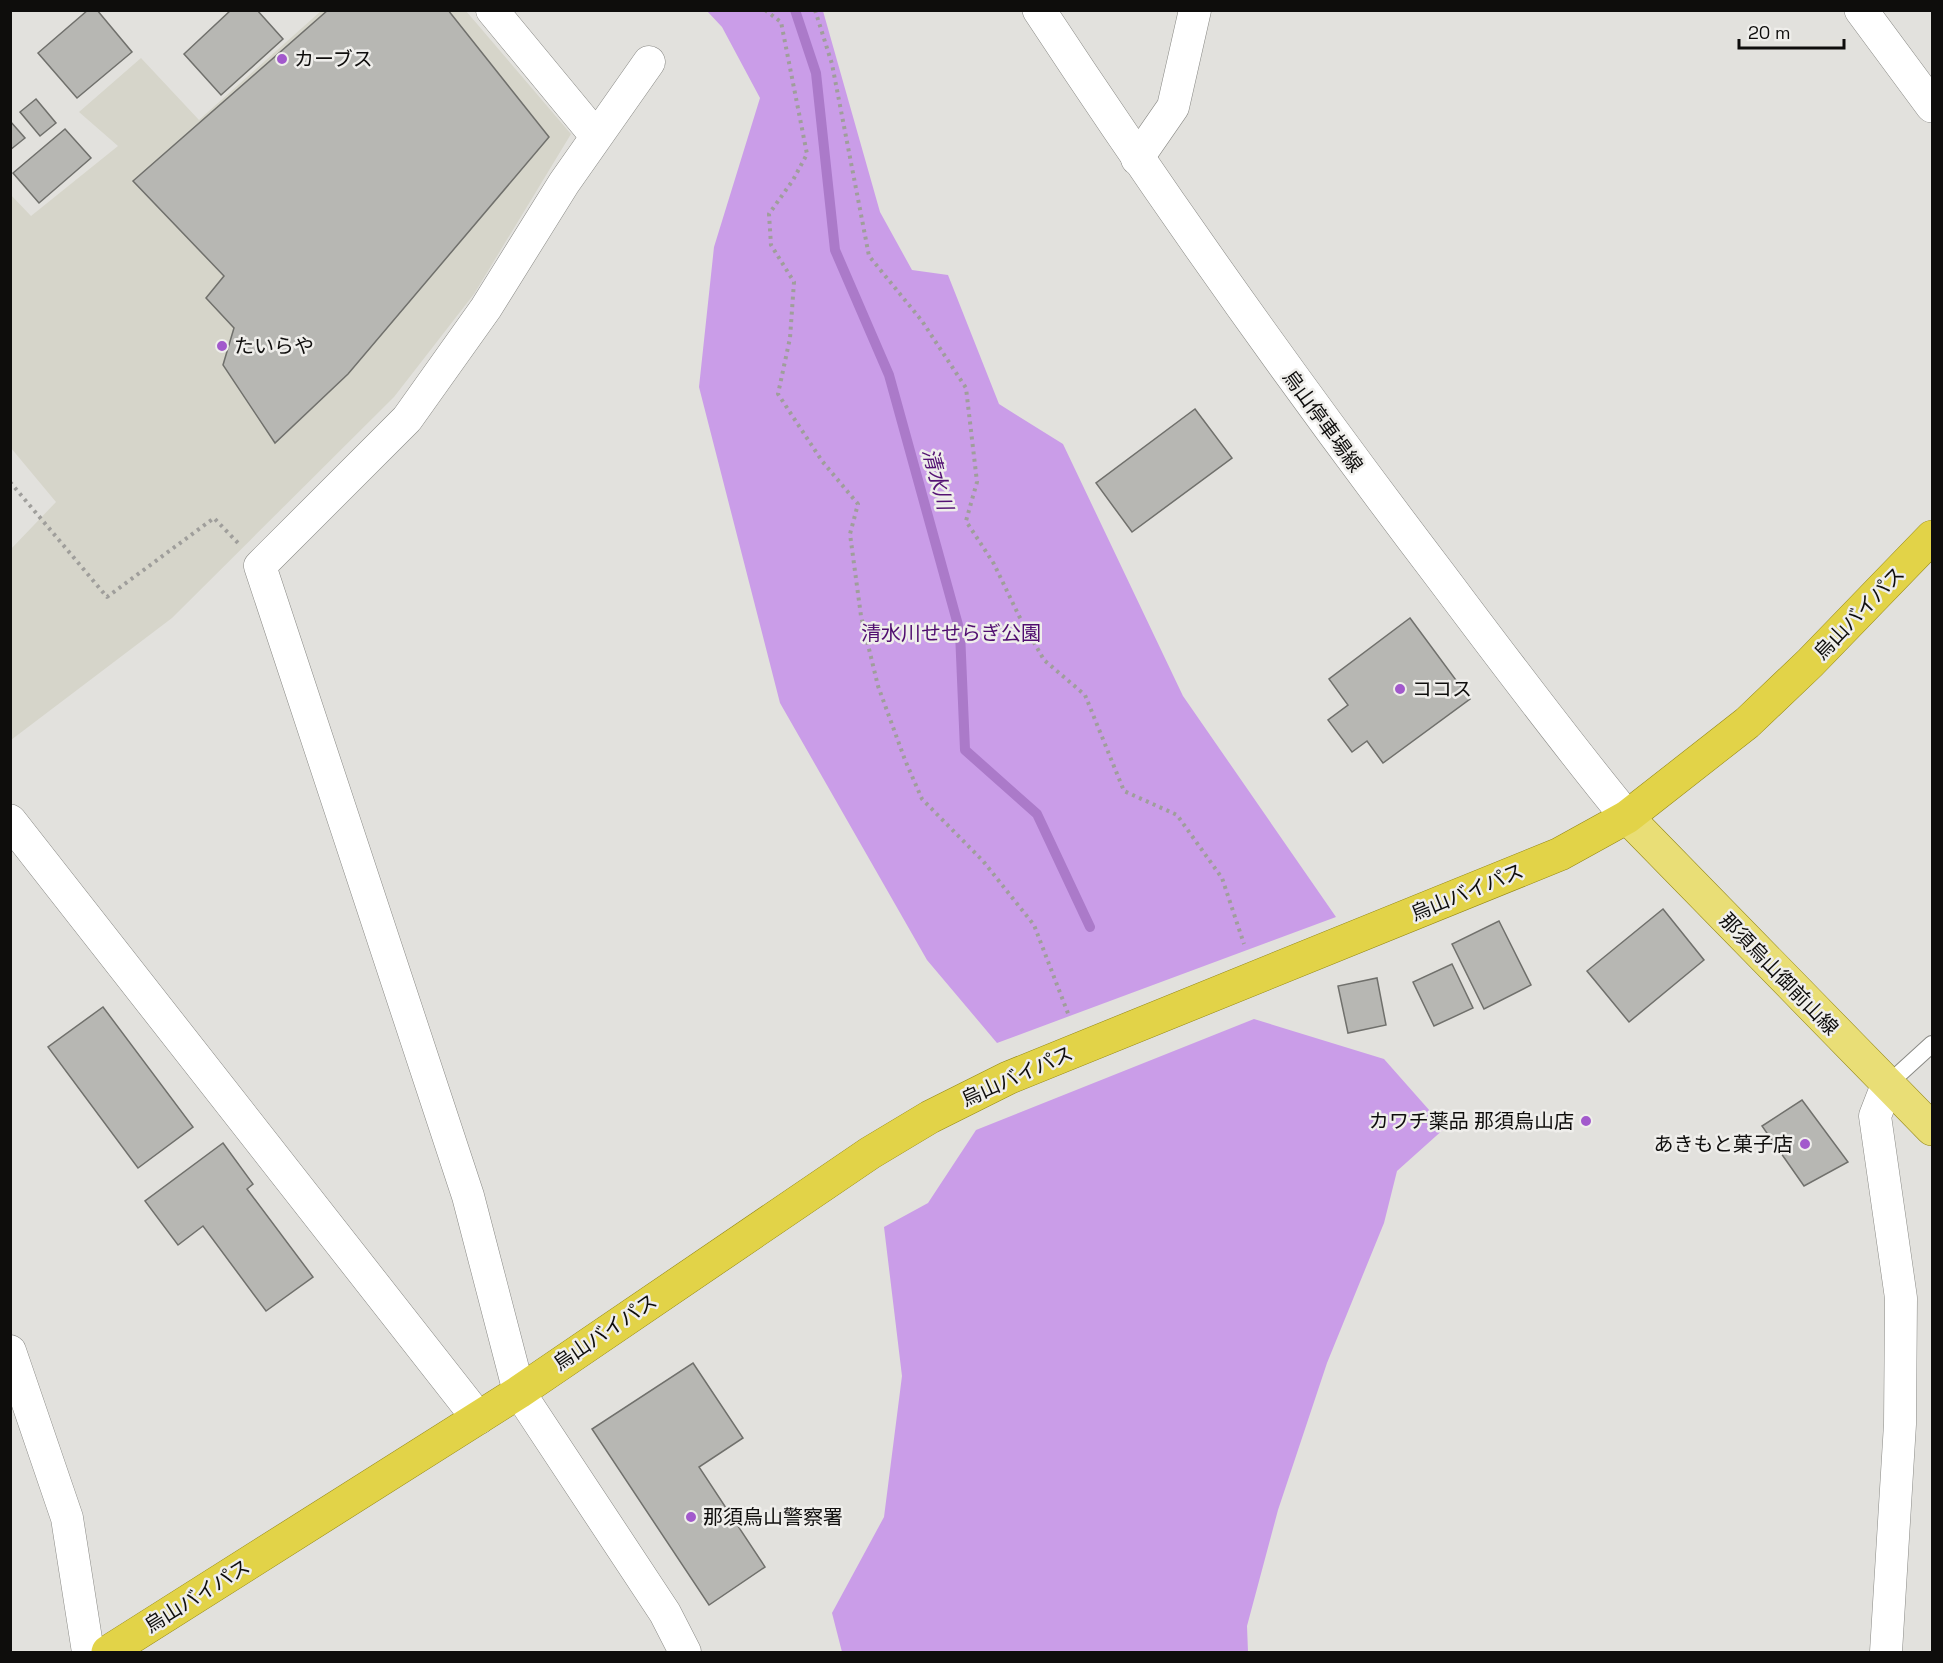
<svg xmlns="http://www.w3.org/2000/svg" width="1943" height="1663" viewBox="0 0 1943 1663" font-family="'Space Grotesk','Noto Sans JP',sans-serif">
	<rect width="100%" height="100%" fill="#e2e1dd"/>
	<path fill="#d6d5ca" d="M321,11H466L571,134L474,294L394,397L172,618L11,740V549L56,502L11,448L10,194L31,216L118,146L79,112L141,58L199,120Z"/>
	<path fill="#ca9de8" d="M707,11H823L880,212L912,270L948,275L999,404L1063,444L1183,696L1336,917L997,1043L927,960L780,703L699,387L714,247L760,98L722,27Z
		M1254,1019L1384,1059L1445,1128L1397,1171L1384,1223L1327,1363L1278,1510L1247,1626L1248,1652H842L832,1613L884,1517L902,1376L884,1227L928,1203L976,1130Z"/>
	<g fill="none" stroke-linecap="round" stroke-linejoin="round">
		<path stroke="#ab7ac9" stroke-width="10" d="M795,10L816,73L835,250L889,375L960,632L965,750L1037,814L1090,927"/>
	</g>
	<path fill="#b7b7b3" stroke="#70706c" stroke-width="1.5" d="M88,10H97L132,52L77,98L38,53Z
		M231,10H257L283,39L221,95L184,54Z
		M328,10H448L549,137L348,374L275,443L223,365L234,328L206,298L224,276L133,181Z
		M36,99L56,123L40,136L20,112Z
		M10,121L25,138L10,150Z
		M65,129L91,158L39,203L13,173Z
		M1195,409L1232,458L1132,532L1096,483Z
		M1410,618L1470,699L1383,763L1367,741L1352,752L1328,720L1348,705L1329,679Z
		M1663,909L1704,960L1629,1022L1587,971Z
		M1499,921L1531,985L1484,1009L1452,944Z
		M1452,964L1473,1008L1434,1026L1413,982Z
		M1377,978L1386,1025L1348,1033L1338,986Z
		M103,1007L193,1127L138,1168L48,1047Z
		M1802,1100L1848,1162L1804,1186L1762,1126Z
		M223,1143L253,1184L247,1189L313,1277L266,1311L203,1226L178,1245L145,1201Z
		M693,1363L743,1438L699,1467L765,1567L709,1605L592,1429Z"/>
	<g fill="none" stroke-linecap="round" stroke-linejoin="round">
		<defs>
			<path id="service" d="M1887,1085L1932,1044"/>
			<path id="minor" d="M492,10L596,136
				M649,62L564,183L486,308L407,419L260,566L468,1196L519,1392L665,1613L685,1652
				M1137,159L1173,107L1195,10
				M10,1351L67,1518L88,1652
				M1886,1652L1900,1424L1901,1298L1875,1116L1887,1085"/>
			<path id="tertiary" d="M1861,10L1932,106
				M10,821L478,1418"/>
			<path id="secondary" d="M1039,10C1166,203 1300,391 1440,575C1501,656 1562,738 1627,817"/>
			<path id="primary" d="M1627,817L1932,1129"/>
			<path id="trunk" d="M108,1652L519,1392L870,1153L930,1117L1008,1078L1560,854L1627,817L1747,723L1810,663L1932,537"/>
		</defs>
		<use href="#service" stroke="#898985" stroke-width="18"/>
		<use href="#minor" stroke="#898985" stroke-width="33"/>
		<use href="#tertiary" stroke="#898985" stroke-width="34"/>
		<use href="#secondary" stroke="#898985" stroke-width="34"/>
		<use href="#primary" stroke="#938716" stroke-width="34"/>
		<use href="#trunk" stroke="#938716" stroke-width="34"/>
		<path stroke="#9f9e9b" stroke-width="4" stroke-dasharray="3 4.5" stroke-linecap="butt" d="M765,10L781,22L807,154L793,180L769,214L771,245L794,282L790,338L778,394L822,461L858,504L850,534L861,616L878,686L905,760L922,799L983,861L1034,925L1069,1016
			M815,10L832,64L869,256L922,321L966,388L977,482L966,521L994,564L1019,616L1044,660L1085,695L1124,791L1177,815L1222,878L1244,944
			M10,482L107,597L214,518L238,543"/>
		<use href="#service" stroke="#fff" stroke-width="16"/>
		<use href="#minor" stroke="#fff" stroke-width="32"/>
		<use href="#tertiary" stroke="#fff" stroke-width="33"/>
		<use href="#secondary" stroke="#fff" stroke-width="33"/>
		<use href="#primary" stroke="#e9de76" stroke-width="33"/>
		<use href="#trunk" stroke="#e2d348" stroke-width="33"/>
	</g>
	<g fill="#a259cc" stroke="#efeeeb" stroke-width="2">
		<circle cx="282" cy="59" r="6"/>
		<circle cx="222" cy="346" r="6"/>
		<circle cx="1400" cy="689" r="6"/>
		<circle cx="1586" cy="1121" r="6"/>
		<circle cx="1805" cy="1144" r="6"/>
		<circle cx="691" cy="1517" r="6"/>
	</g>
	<g text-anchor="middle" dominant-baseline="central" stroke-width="5" stroke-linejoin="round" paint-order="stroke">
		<g font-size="20" fill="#0e0d0c" stroke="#efeeeb" text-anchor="start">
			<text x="294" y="59">カーブス</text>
			<text x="234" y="346">たいらや</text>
			<text x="1412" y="689">ココス</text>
			<text x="1574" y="1121" text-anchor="end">カワチ薬品 那須烏山店</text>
			<text x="1793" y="1144" text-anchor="end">あきもと菓子店</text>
			<text x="703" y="1517">那須烏山警察署</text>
		</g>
		<g font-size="20" fill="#0e0d0c" stroke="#efeeeb">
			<text transform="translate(1323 421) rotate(54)">烏山停車場線</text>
			<text transform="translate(1859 613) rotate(-46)">烏山バイパス</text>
			<text transform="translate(1467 892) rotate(-22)">烏山バイパス</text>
			<text transform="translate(1779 974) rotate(46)">那須烏山御前山線</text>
			<text transform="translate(1017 1076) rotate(-24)">烏山バイパス</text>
			<text transform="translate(605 1332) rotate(-34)">烏山バイパス</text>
			<text transform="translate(197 1596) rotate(-32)">烏山バイパス</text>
		</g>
		<g font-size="20" fill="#500d6f" stroke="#efeeeb">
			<text x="951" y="633">清水川せせらぎ公園</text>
		</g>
		<g font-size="21" font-style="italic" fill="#541273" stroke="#efeeeb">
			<text transform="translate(938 479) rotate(75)">清水川</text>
		</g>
	</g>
	<rect width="1943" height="1663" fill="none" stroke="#0e0d0c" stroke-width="24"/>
	<path d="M1739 39v9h105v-9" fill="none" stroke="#0e0d0c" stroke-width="3"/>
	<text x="1748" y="39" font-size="18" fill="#0e0d0c" stroke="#efeeeb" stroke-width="4.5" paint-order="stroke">20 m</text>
</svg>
